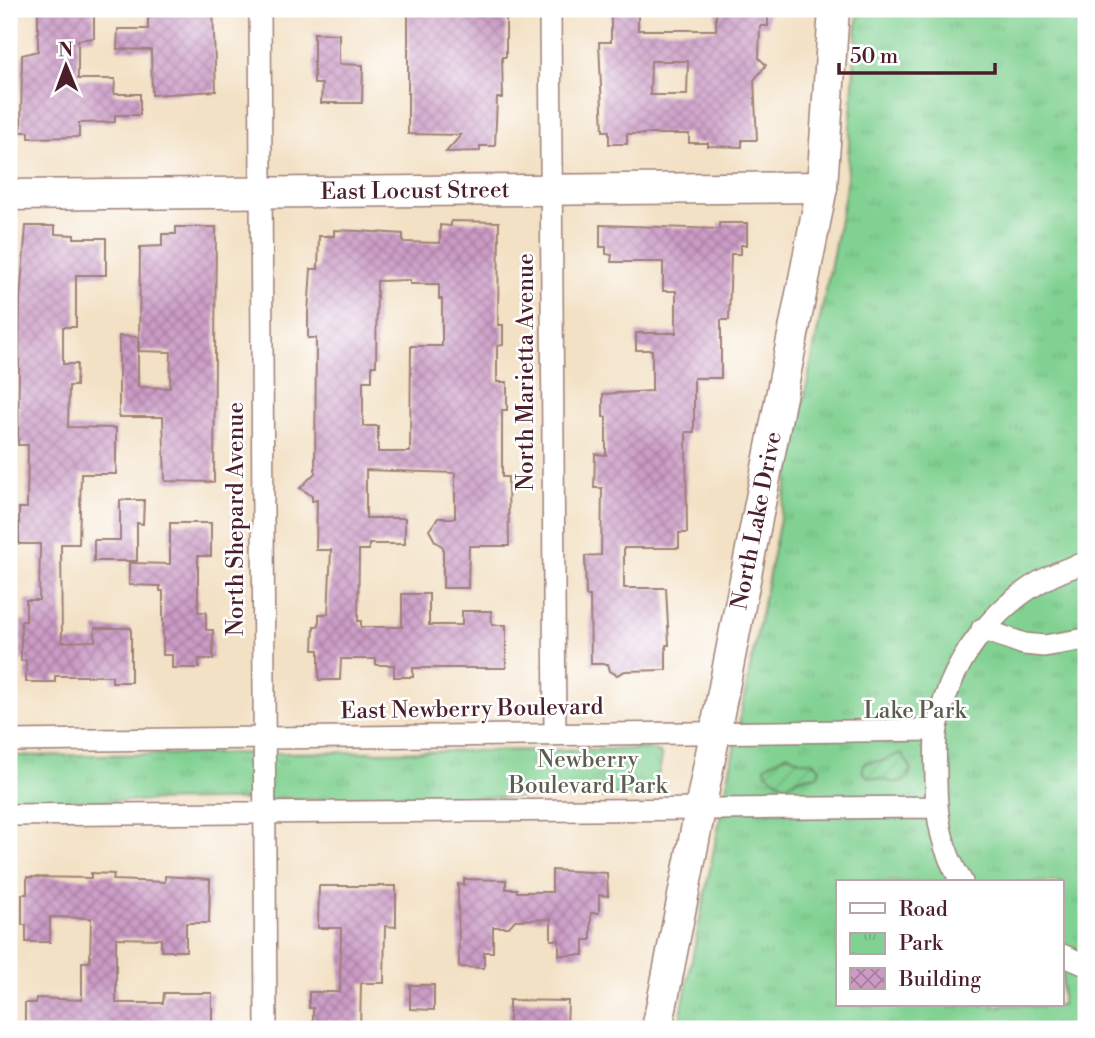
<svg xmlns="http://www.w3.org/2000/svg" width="1095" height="1038" viewBox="0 0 1095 1038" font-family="'Libre Bodoni',serif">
	<defs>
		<pattern id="park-tufts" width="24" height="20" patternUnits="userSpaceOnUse" patternTransform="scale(1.75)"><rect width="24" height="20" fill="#81d192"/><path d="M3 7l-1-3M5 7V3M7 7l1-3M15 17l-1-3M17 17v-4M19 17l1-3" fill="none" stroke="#71b37e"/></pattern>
		<pattern id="garden-furrows" width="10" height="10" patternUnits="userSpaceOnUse" patternTransform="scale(1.75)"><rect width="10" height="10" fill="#81d192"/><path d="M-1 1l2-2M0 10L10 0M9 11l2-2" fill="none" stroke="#71b37e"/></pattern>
		<pattern id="building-cross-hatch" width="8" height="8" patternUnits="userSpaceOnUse" patternTransform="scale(1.75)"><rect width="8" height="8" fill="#cb9bc6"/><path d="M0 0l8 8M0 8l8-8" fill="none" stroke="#a77ea1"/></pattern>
	</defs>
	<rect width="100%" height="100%" fill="#fff"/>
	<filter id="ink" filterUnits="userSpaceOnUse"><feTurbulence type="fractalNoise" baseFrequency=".0143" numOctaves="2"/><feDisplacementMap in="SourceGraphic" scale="14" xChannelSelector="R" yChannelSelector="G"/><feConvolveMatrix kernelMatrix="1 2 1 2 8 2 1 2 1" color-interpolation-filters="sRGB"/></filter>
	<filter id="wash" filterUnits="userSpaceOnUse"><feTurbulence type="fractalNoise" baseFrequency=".00686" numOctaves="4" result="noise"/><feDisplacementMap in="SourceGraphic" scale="28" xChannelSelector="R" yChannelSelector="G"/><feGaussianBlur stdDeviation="1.57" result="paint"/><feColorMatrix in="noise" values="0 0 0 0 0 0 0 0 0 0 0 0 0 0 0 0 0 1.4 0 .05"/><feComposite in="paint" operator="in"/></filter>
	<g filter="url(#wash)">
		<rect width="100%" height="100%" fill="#f3e1c5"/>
		<path fill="url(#park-tufts)" stroke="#66785e" stroke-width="2" fill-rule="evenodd" d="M858,9H1086V1029H678L846,189ZM838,882H1062V1005H838Z
			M648,749L660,753L662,758L654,793L648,796L9,802V756Z"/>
		<path fill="url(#garden-furrows)" stroke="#66785e" stroke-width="2" d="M901,753L911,768C907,794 885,777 868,777L863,772V766L867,762L882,761Z
			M788,754L801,761L814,762L820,768L818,775L799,778L786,786L766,773L765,766Z"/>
		<g id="blocks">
			<path fill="url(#building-cross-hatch)" fill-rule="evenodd" d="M38,9H94V38L78,40V79H115L114,94H140V115H115V122L79,123V137L29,138V132H21L22,55L38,51Z
				M148,9H213L216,91L152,95L151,50L117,49L118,29H148Z
				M408,9H506V57H502L503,98H497L495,146H480V151L446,152L461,135L408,134Z
				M611,9H638V30H716V9H768V26H760L759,58L766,65L754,80L757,140H742V147L708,146V143H689V134H627V144H609V131H603L599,42H611ZM651,61H688L687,95H650Z
				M314,33L339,34V64L363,65L362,103H321L322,84H314Z
				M451,221L499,222L498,325H503V345L497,346V382H507V410H502V477H508L509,546H469L468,588H443V547L435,541L429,530L438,518H455V473L366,470V518H405V544H369V550H359L358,621H361V627H402V594H429V625H462V611H491L492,625H506V668H413V677H394V665H376V659H341L340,680H319V650H313L314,626H319V614H328L331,550H316L317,500L312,501V496L300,488L315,473L316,338H308V313L311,269H318L319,236H334V230L358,231L403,234V242L440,243V225L451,226ZM410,280V284H439V299H442V346H411L410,452H378V426H363V381H372V366H376L377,281Z
				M719,223H747V245H741V254H731L729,320H721V378H694V432H686L687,533H679V548H624V588H666L669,645H666V670L625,671L617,675L610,671L608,664H591L590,596H586L585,556L601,555L602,488H594L595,454L606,455V417H603V394L652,391V350H636V333H676V291H663V262H611L612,255L606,254V247H600V225L719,229Z
				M26,226H55V234L74,235V238H106V275H76V327H63V364H77L76,386H69L68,427L116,428V474H81L79,544H61L62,642L95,641V628H131V682H112V676H55V682H26V660L21,661V621H26V600H39L40,544H19V508H27L28,445H18L20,299Z
				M176,227H216L214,482L165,481L163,417H119V336L138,337V387L170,388L171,352L139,351L140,247L162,246V234H176Z
				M120,500H144L143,524L137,523V561H94V540H120Z
				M170,523H211V556H198V612H206V630H213V659H199V668H172V655H163V591H160V586L129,585V563L170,564Z
				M552,870L607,873L608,896L599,895V913H591V940H584V955H559V940H551V919L515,920L509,927H493V952H484V968L459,967L458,884L464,885V879L506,880V889H517V892H552Z
				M91,873L114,874L113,880L165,882V876L210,879L209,923H186V951H161V939L116,938V1003H163L164,993H212V1028L25,1029V1003H36V998L82,1000V962H90L91,918L50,917V942H26V925H22V894H27V877L91,878Z
				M319,886H396V927L385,926L384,983H361L360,1029H344V1024H313V1008H309V992H340L341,928H318Z
				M410,985H434V1010L410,1009Z
				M509,1000L568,1001L567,1029H509Z"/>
		</g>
	</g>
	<g filter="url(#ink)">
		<use href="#blocks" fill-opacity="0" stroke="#9e8078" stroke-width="2"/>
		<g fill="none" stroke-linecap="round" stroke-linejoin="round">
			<defs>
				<path id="minor" d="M260,9L266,1029
					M550,9L555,735
					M982,629L1024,644L1044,646L1086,639
					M9,741L937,730
					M9,815L936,807
					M962,882C942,851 936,818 936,781C936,764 934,744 937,728C952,651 1010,583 1086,563
					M1062,955L1086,965"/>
				<g id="secondary">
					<path id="s1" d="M9,195L822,187"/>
					<path id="s2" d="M657,1029L822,187L834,9"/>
				</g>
			</defs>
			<use href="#minor" stroke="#9e8078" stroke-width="24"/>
			<use href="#secondary" stroke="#9e8078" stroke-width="33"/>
			<use href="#minor" stroke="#fff" stroke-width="21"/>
			<use href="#secondary" stroke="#fff" stroke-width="30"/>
		</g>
	</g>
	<g text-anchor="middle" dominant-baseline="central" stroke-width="5" stroke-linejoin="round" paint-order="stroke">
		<g font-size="23" fill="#4a1f2b" stroke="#fff">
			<text stroke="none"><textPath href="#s1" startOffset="406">East Locust Street</textPath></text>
			<text transform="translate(526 372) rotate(-90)">North Marietta Avenue</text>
			<text transform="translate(236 519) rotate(-90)">North Shepard Avenue</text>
			<text stroke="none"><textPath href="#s2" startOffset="518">North Lake Drive</textPath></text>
			<text transform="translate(472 709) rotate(-1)">East Newberry Boulevard</text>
		</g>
		<g font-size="23" fill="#5d5d4f" stroke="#fff">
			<text x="915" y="711">Lake Park</text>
			<text x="588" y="760">Newberry<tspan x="588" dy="26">Boulevard Park</tspan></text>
		</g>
	</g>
	<rect width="1095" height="1038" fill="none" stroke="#fff" stroke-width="35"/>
	<rect x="836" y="880" width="228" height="126" fill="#ffffff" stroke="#b7a5aa" stroke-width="2"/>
	<rect x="850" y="903" width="35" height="10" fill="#ffffff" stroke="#b7a5aa" stroke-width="2"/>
	<text x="899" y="916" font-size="21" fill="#4a1f2b">Road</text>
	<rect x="850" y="933" width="35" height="21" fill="url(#park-tufts)" stroke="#b7a5aa" stroke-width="2"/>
	<text x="899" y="950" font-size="21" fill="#4a1f2b">Park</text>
	<rect x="850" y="968" width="35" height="21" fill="url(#building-cross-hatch)" stroke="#b7a5aa" stroke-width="2"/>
	<text x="899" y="986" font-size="21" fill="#4a1f2b">Building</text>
	<g transform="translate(66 66) rotate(359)" stroke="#ffffff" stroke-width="5" paint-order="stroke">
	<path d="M0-5L12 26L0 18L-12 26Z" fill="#4a1f2b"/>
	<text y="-10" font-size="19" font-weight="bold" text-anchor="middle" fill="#4a1f2b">N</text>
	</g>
	<path d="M839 63v10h156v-10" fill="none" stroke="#4a1f2b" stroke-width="3.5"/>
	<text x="850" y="63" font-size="21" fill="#4a1f2b" stroke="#ffffff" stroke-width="5" paint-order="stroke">50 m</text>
</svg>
